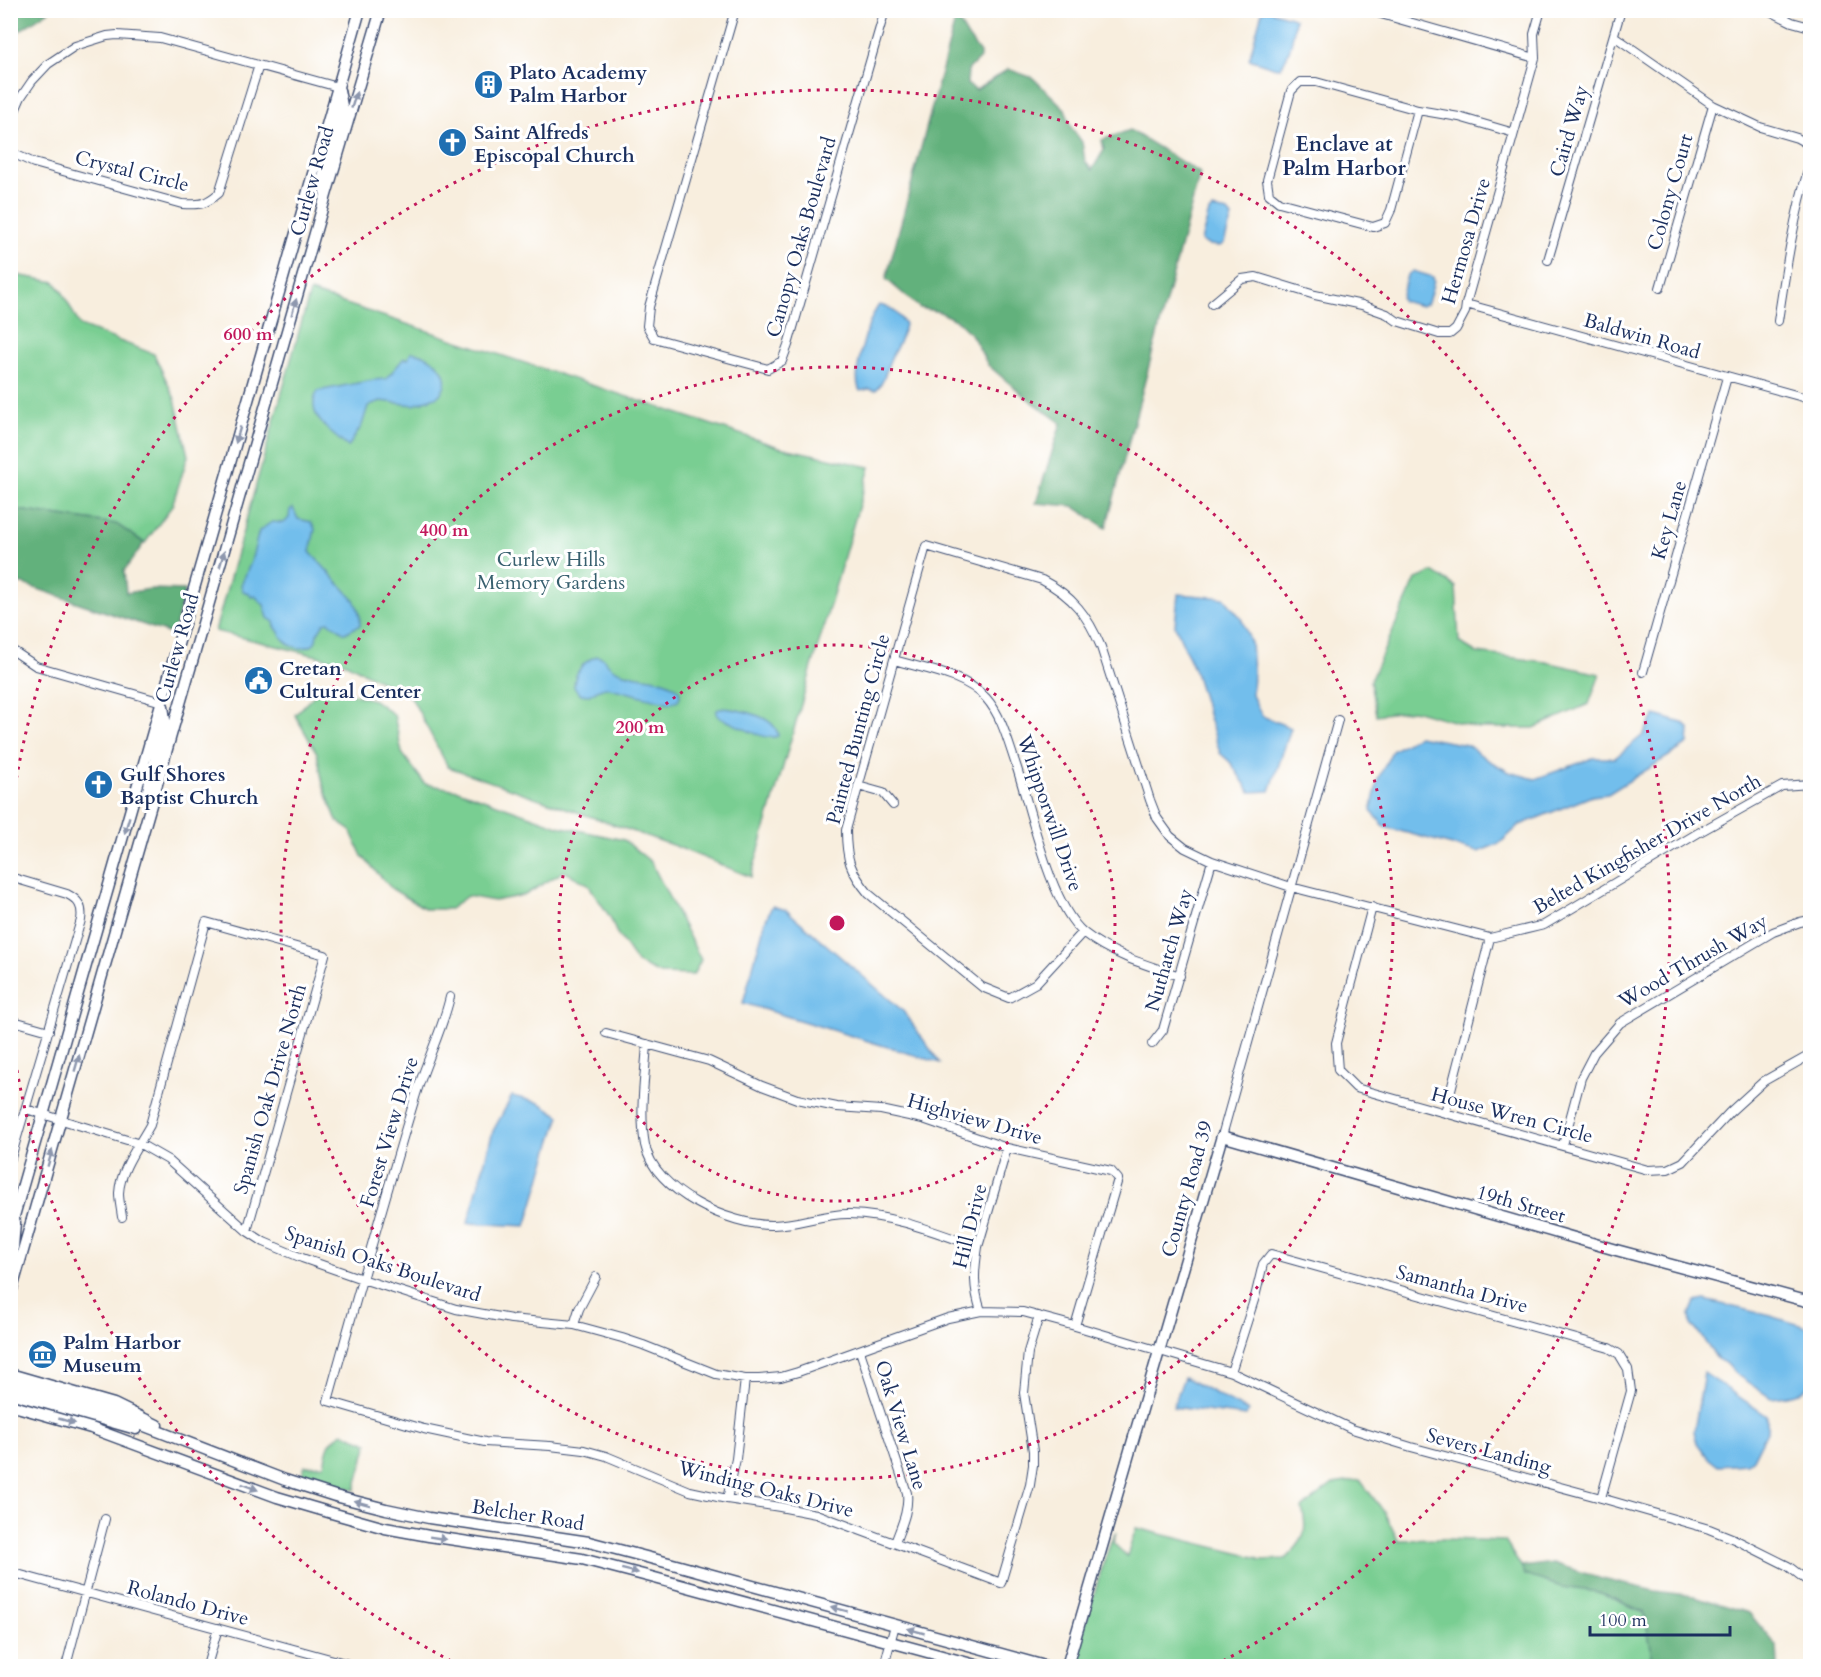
<svg xmlns="http://www.w3.org/2000/svg" width="1821" height="1677" viewBox="0 0 1821 1677" font-family="Cardo,serif">
	<rect width="100%" height="100%" fill="#fff"/>
	<filter id="ink" filterUnits="userSpaceOnUse"><feTurbulence type="fractalNoise" baseFrequency=".0167" numOctaves="2"/><feDisplacementMap in="SourceGraphic" scale="12" xChannelSelector="R" yChannelSelector="G"/><feConvolveMatrix kernelMatrix="1 2 1 2 8 2 1 2 1" color-interpolation-filters="sRGB"/></filter>
	<filter id="wash" filterUnits="userSpaceOnUse"><feTurbulence type="fractalNoise" baseFrequency=".008" numOctaves="4" result="noise"/><feDisplacementMap in="SourceGraphic" scale="24" xChannelSelector="R" yChannelSelector="G"/><feGaussianBlur stdDeviation="1.35" result="paint"/><feColorMatrix in="noise" values="0 0 0 0 0 0 0 0 0 0 0 0 0 0 0 0 0 1.4 0 .05"/><feComposite in="paint" operator="in"/></filter>
	<g filter="url(#wash)">
		<rect width="100%" height="100%" fill="#f8eede"/>
		<path fill="#79ce92" stroke="#4a7e78" stroke-width="1.5" d="M11,274L55,282L63,293L80,326L154,354L175,399L188,456L172,506L145,543L116,524L11,509Z
			M310,292L779,447L870,467L751,877L675,846L448,767L411,697L346,663L215,631Z
			M1433,572L1456,587L1459,642L1477,653L1546,662L1600,674L1589,704L1534,728H1478L1413,710L1376,715L1370,681L1416,579Z
			M319,690L349,693L374,700L394,715L402,753L425,784L458,790L558,826L624,840L651,862L701,960L693,975L660,974L637,963L616,932L610,917L588,884L564,871L525,895L494,901L467,896L450,909H426L392,889L362,856L350,830L337,821L323,784L317,753L295,715Z
			M343,1433L368,1443L355,1490L301,1476L305,1466L324,1465C328,1447 327,1442 343,1433Z
			M1360,1480L1384,1512L1398,1540L1444,1539L1505,1541L1526,1575L1562,1587L1599,1592L1644,1613L1651,1648V1666H1086L1074,1663L1102,1567L1112,1539L1116,1532L1113,1543L1127,1556L1136,1528L1258,1558L1260,1560L1285,1559C1303,1542 1309,1534 1302,1508L1333,1484Z"/>
		<path fill="#62b17c" stroke="#3e706d" stroke-width="1.5" d="M11,10H49V11L19,31L11,39Z
			M956,17L968,37L980,53V58L968,70L967,84L976,90L1008,69L1033,78L1065,109L1071,127L1082,142L1085,161L1092,170L1104,150L1102,140L1130,130L1200,173L1106,528L1073,506L1036,503L1061,423L1023,395L988,365L973,337L959,322L940,312L920,308L886,279Z
			M11,509L116,524L144,543L124,571L126,593L150,589L185,590L175,629L171,634L23,584L11,583Z
			M1553,1563L1602,1579L1655,1591L1694,1596L1749,1613L1777,1646L1778,1666H1651V1648L1644,1612L1599,1592L1562,1587L1525,1575L1521,1567Z"/>
		<path fill="#72beec" stroke="#4676a5" stroke-width="1.5" d="M1267,10L1291,17L1295,19C1294,34 1290,55 1281,67L1276,68L1249,59L1262,12Z
			M1212,209L1228,212L1232,217L1224,243L1220,246L1208,245L1201,241L1209,212Z
			M1413,271L1433,277L1434,281L1428,303L1421,306L1402,301L1401,298L1407,275Z
			M879,305C893,307 897,313 905,324C903,339 896,347 890,360C885,371 886,381 876,390L869,389L860,391C851,375 868,320 879,305Z
			M411,352C431,353 459,377 438,396L414,405L381,401L372,404L368,406L362,425L348,447C332,433 303,415 318,391L373,380L386,379L404,358L408,359Z
			M293,508L298,519L311,522L315,529L310,552L354,600C359,609 360,614 360,625L345,633L329,622L324,623L317,634L316,640L313,645C300,652 286,646 280,634C277,628 274,628 274,622L268,618L264,605L255,596L251,597L250,594L243,591L241,585L251,562L259,531L272,522L284,523L289,518L290,510Z
			M1178,594L1224,598L1241,618L1251,643L1253,672L1252,695L1262,716L1291,728L1270,791L1250,792L1230,762L1220,753L1194,669L1175,626Z
			M597,656L603,658C618,684 659,670 679,690L680,696L678,700L670,703L606,687L599,689L589,695L580,694L574,687C574,672 584,661 597,656Z
			M723,708C740,710 776,715 778,736C763,742 736,723 720,718L717,714V710Z
			M1655,715L1685,724L1689,729L1688,744L1608,794L1592,796L1520,825L1500,843L1478,852L1385,827L1371,811L1378,779L1392,751L1418,736L1467,745L1488,760L1509,772L1535,779L1593,758H1615L1643,735Z
			M772,906L786,910L903,1011L940,1063L743,1003L765,922Z
			M512,1096L540,1103L560,1116C547,1152 538,1190 526,1226L468,1223L493,1131Z
			M1705,1300L1771,1316L1810,1328V1383C1802,1396 1786,1396 1771,1398L1737,1375L1727,1364L1717,1359L1699,1333L1691,1325L1690,1314L1695,1302Z
			M1704,1373L1767,1416V1431L1753,1459L1747,1464L1718,1466L1708,1458L1697,1443L1694,1431Z
			M1184,1377L1248,1411L1246,1416L1173,1407Z"/>
	</g>
	<g filter="url(#ink)">
		<g fill="none" stroke-linecap="round" stroke-linejoin="round">
			<defs>
				<path id="street" d="M735,10L649,307L647,326L654,338L768,369L782,361L788,345L885,10
					M1367,10L1535,58
					M1768,10L1792,22L1810,27
					M1614,36L1713,105L1760,127L1797,138L1810,145
					M1418,110L1391,210L1385,223L1373,227L1279,202L1269,194L1267,180L1291,91L1300,82H1316L1418,110L1459,117L1514,133
					M10,122L21,97L32,81L48,64L75,46L107,36L117,35L160,38L338,87
					M10,152L34,163L182,204C200,205 205,205 219,193L259,65
					M1548,260L1621,10
					M1660,288L1713,105
					M1212,304L1242,279L1256,277L1315,295L1362,305L1387,314L1397,321L1439,334H1450L1456,329L1465,312L1466,304L1535,58L1534,34L1541,10
					M1466,304L1810,399
					M1778,321C1786,268 1794,215 1810,164
					M15,652L36,666L162,702
					M894,660C924,669 964,674 986,698C1002,716 1008,742 1016,765C1030,807 1050,905 1084,933C1112,955 1146,965 1180,976
					M1643,672L1727,377
					M858,786L883,793L893,805
					M10,877L67,894C79,900 83,907 81,920L10,1161
					M1372,907L1336,1043L1338,1070L1356,1088L1648,1170L1668,1169L1683,1162L1730,1112L1764,1081L1810,1055
					M1083,932L1036,983L1009,998L982,987L869,894C850,871 846,859 846,830L926,546L1042,580C1073,596 1088,616 1101,647L1150,800L1157,818L1170,836L1185,848L1212,861L1291,887L1490,938L1544,925L1698,833L1782,786L1810,784
					M450,997C442,1032 424,1065 414,1101C384,1200 356,1300 328,1401L424,1429L485,1442L550,1446L584,1450L606,1456L690,1491L727,1499L780,1507L816,1514L1001,1583L1030,1485L1033,1465V1451L1024,1393L1028,1352L1039,1316
					M10,1020L49,1031
					M606,1033L709,1061L762,1086L797,1099L837,1107L881,1110L923,1119L1007,1148L1111,1171L1118,1179L1075,1326
					M647,1044C645,1077 639,1112 645,1145C654,1191 730,1226 773,1225C799,1225 824,1213 850,1214C894,1215 937,1233 978,1247
					M1152,1044L1163,1030L1212,861
					M26,1109L140,1144L168,1160L247,1231L264,1242L302,1258L362,1279L456,1309L511,1319L574,1325L622,1338L643,1345L716,1374L745,1379H759L781,1377L798,1372L948,1318L981,1311L1023,1312L1075,1326L1231,1372L1352,1429L1411,1447L1601,1498L1709,1529L1734,1539L1788,1566L1810,1583
					M1445,1113L1490,938
					M1222,1136L1338,720
					M1563,1145L1581,1078L1594,1053L1620,1023L1773,932L1800,922L1810,920
					M122,1217C121,1209 119,1201 119,1193C120,1170 139,1145 150,1125L206,922L325,955L247,1231
					M981,1311C973,1287 974,1272 978,1247L1007,1148
					M574,1325L579,1309L596,1277
					M860,1351L907,1493C909,1511 901,1526 895,1543
					M1231,1372L1255,1297L1263,1264L1271,1254L1609,1348L1619,1354L1628,1369L1631,1391L1601,1498
					M727,1499L736,1459L745,1379
					M10,1572L356,1666
					M66,1666L105,1519
					M207,1666L218,1628
					M884,1666L895,1625"/>
				<path id="secondary" d="M325,192L323,177L342,106L339,90
					M154,797L148,790L165,720L163,706
					M10,1230L360,10
					M10,1257L13,1247L15,1222
					M10,1296L326,195L381,10
					M10,1374L114,1404L157,1425
					M10,1383L111,1413L285,1480L335,1496L386,1509L429,1518L589,1542L669,1563L1045,1666
					M10,1393L136,1429
					M10,1405L91,1428L277,1497L335,1514L385,1528L429,1536L582,1559L651,1577L979,1666
					M1067,1666L1222,1136L1616,1250L1810,1302"/>
			</defs>
			<use href="#street" stroke="#3c4c71" stroke-width="10"/>
			<use href="#secondary" stroke="#3c4c71" stroke-width="13"/>
			<use href="#street" stroke="#fff" stroke-width="8"/>
			<use href="#secondary" stroke="#fff" stroke-width="10"/>
		</g>
		<defs><path id="oneway-solid" d="M-6-.8H1V-3.2L6.5 0L1 3.2V.8H-6Z" transform="scale(1.5)"/></defs>
		<g fill="#8d97ae">
			<use href="#oneway-solid" transform="translate(354 100) rotate(-73)"/>
			<use href="#oneway-solid" transform="translate(294 307) rotate(-74)"/>
			<use href="#oneway-solid" transform="translate(238 435) rotate(106)"/>
			<use href="#oneway-solid" transform="translate(222 559) rotate(-74)"/>
			<use href="#oneway-solid" transform="translate(127 825) rotate(106)"/>
			<use href="#oneway-solid" transform="translate(77 1063) rotate(-74)"/>
			<use href="#oneway-solid" transform="translate(50 1158) rotate(-74)"/>
			<use href="#oneway-solid" transform="translate(67 1421) rotate(16)"/>
			<use href="#oneway-solid" transform="translate(250 1487) rotate(21)"/>
			<use href="#oneway-solid" transform="translate(362 1503) rotate(-165)"/>
			<use href="#oneway-solid" transform="translate(438 1538) rotate(9)"/>
			<use href="#oneway-solid" transform="translate(630 1571) rotate(14)"/>
			<use href="#oneway-solid" transform="translate(839 1609) rotate(-165)"/>
			<use href="#oneway-solid" transform="translate(916 1631) rotate(-164)"/>
		</g>
	</g>
	<g fill="none" stroke="#c2185b" stroke-width="3" stroke-dasharray="3 6">
		<circle cx="837" cy="923" r="278"/>
		<circle cx="837" cy="923" r="556"/>
		<path d="M459 1665A833 833 0 0 1 11 1032M11 814A833 833 0 1 1 1215 1665"/>
	</g>
	<defs>
		<symbol id="building-disc" viewBox="-11 -11 22 22"><circle r="9.5" fill="#1f6fb2" stroke="#fff"/><path d="M-4-6H4V6H1V3H-1V6H-4ZM-2.5-4.3h1.7v1.8h-1.7ZM.8-4.3h1.7v1.8H.8ZM-2.5-1h1.7V.8h-1.7ZM.8-1h1.7V.8H.8Z" fill="#fff"/></symbol>
		<symbol id="church-disc" viewBox="-11 -11 22 22"><circle r="9.5" fill="#1f6fb2" stroke="#fff"/><path d="M-1.2-6h2.4v3.5h3.3v2.4h-3.3V6h-2.4V-.1h-3.3v-2.4h3.3Z" fill="#fff"/></symbol>
		<symbol id="civic-disc" viewBox="-11 -11 22 22"><circle r="9.5" fill="#1f6fb2" stroke="#fff"/><path d="M-.6-6.5H3V-4.5H.6V-3L4-1V1h2V6H-6V1h2V-1L-.6-3ZM-1.2 2.5V6h2.4V2.5Z" fill="#fff"/></symbol>
		<symbol id="museum-disc" viewBox="-11 -11 22 22"><circle r="9.5" fill="#1f6fb2" stroke="#fff"/><path d="M0-6L6-3V-2H-6V-3ZM-5-1h2V3h-2ZM-1-1h2V3h-2ZM3-1h2V3H3ZM-6 4H6V6H-6Z" fill="#fff"/></symbol>
	</defs>
	<g fill-rule="evenodd">
		<use href="#building-disc" x="472" y="68" width="33" height="33"/>
		<use href="#church-disc" x="436" y="126" width="33" height="33"/>
		<use href="#civic-disc" x="242" y="664" width="33" height="33"/>
		<use href="#church-disc" x="82" y="768" width="33" height="33"/>
		<use href="#museum-disc" x="26" y="1338" width="33" height="33"/>
	</g>
	<g text-anchor="middle" dominant-baseline="central" stroke-width="6" stroke-linejoin="round" paint-order="stroke">
		<g font-size="20" font-weight="bold" fill="#1b2f5e" stroke="#fff" text-anchor="start">
			<text x="509" y="72">Plato Academy<tspan x="509" dy="23">Palm Harbor</tspan></text>
			<text x="474" y="132">Saint Alfreds<tspan x="474" dy="23">Episcopal Church</tspan></text>
			<text x="279" y="668">Cretan<tspan x="279" dy="23">Cultural Center</tspan></text>
			<text x="120" y="774">Gulf Shores<tspan x="120" dy="23">Baptist Church</tspan></text>
			<text x="63" y="1342">Palm Harbor<tspan x="63" dy="23">Museum</tspan></text>
		</g>
		<g font-size="20" fill="#1b2f5e" stroke="#fff">
			<text transform="translate(1569 131) rotate(-74)">Caird Way</text>
			<text transform="translate(132 171) rotate(14)">Crystal Circle</text>
			<text transform="translate(312 181) rotate(-74)">Curlew Road</text>
			<text transform="translate(1670 192) rotate(-74)">Colony Court</text>
			<text transform="translate(801 237) rotate(-74)">Canopy Oaks Boulevard</text>
			<text transform="translate(1466 241) rotate(-74)">Hermosa Drive</text>
			<text transform="translate(1642 336) rotate(16)">Baldwin Road</text>
			<text transform="translate(1669 520) rotate(-74)">Key Lane</text>
			<text transform="translate(177 648) rotate(-74)">Curlew Road</text>
			<text transform="translate(858 729) rotate(-75)">Painted Bunting Circle</text>
			<text transform="translate(1050 813) rotate(71)">Whipporwill Drive</text>
			<text transform="translate(1647 844) rotate(-30)">Belted Kingfisher Drive North</text>
			<text transform="translate(1169 950) rotate(-74)">Nuthatch Way</text>
			<text transform="translate(1693 961) rotate(-30)">Wood Thrush Way</text>
			<text transform="translate(270 1089) rotate(-74)">Spanish Oak Drive North</text>
			<text transform="translate(1512 1115) rotate(15)">House Wren Circle</text>
			<text transform="translate(975 1119) rotate(16)">Highview Drive</text>
			<text transform="translate(389 1132) rotate(-73)">Forest View Drive</text>
			<text transform="translate(1187 1189) rotate(-74)">County Road 39</text>
			<text transform="translate(1521 1204) rotate(16)">19th Street</text>
			<text transform="translate(970 1226) rotate(-76)">Hill Drive</text>
			<text transform="translate(383 1264) rotate(18)">Spanish Oaks Boulevard</text>
			<text transform="translate(1462 1289) rotate(15)">Samantha Drive</text>
			<text transform="translate(901 1425) rotate(73)">Oak View Lane</text>
			<text transform="translate(1489 1451) rotate(15)">Severs Landing</text>
			<text transform="translate(766 1489) rotate(14)">Winding Oaks Drive</text>
			<text transform="translate(528 1515) rotate(9)">Belcher Road</text>
			<text transform="translate(188 1603) rotate(15)">Rolando Drive</text>
		</g>
		<g font-size="20" fill="#375f6e" stroke="#fff">
			<text x="551" y="559">Curlew Hills<tspan x="551" dy="23">Memory Gardens</tspan></text>
		</g>
		<g font-size="21" font-weight="bold" fill="#1b2f5e" stroke="#fff">
			<text x="1344" y="144">Enclave at<tspan x="1344" dy="24">Palm Harbor</tspan></text>
		</g>
	</g>
	<circle cx="837" cy="923" r="9" fill="#c2185b" stroke="#fff" stroke-width="3"/>
	<g font-size="18" text-anchor="middle" font-weight="bold" fill="#c2185b" stroke="#fff" stroke-width="6" stroke-linejoin="round" paint-order="stroke">
		<text x="248" y="340">600 m</text>
		<text x="444" y="536">400 m</text>
		<text x="640" y="733">200 m</text>
	</g>
	<rect width="1821" height="1677" fill="none" stroke="#fff" stroke-width="36"/>
	<path d="M1590 1626v9h140v-9" fill="none" stroke="#1b2f5e" stroke-width="3"/>
	<text x="1599" y="1626" font-size="18" fill="#1b2f5e" stroke="#ffffff" stroke-width="4.5" paint-order="stroke">100 m</text>
</svg>
